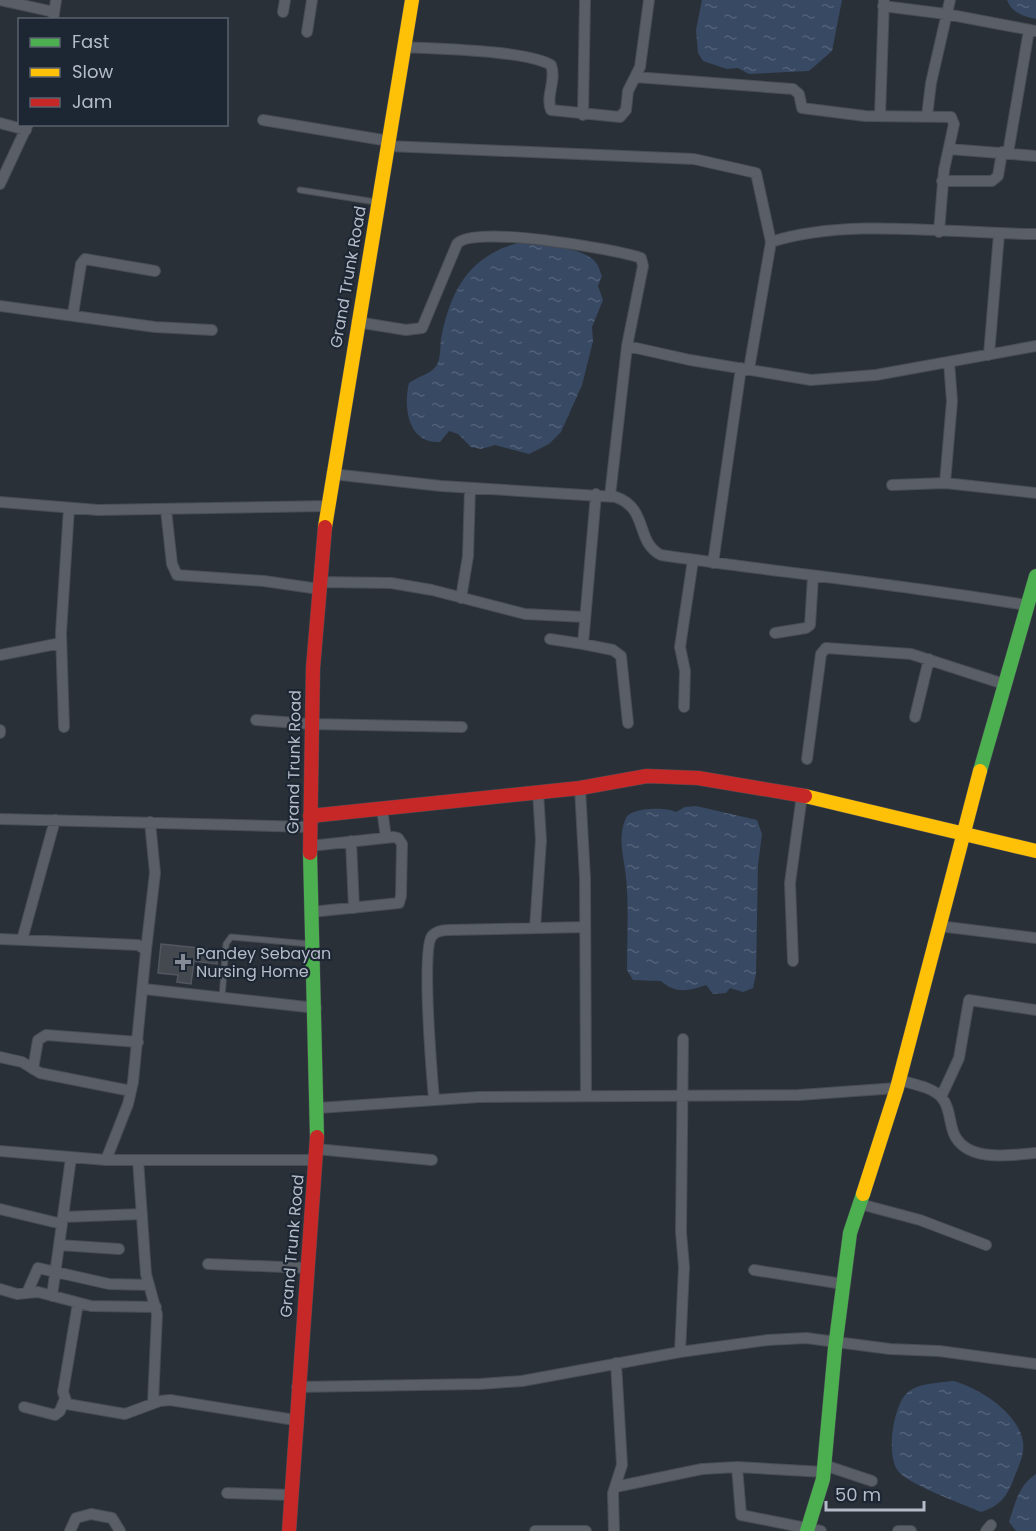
<svg xmlns="http://www.w3.org/2000/svg" width="1036" height="1531" viewBox="0 0 1036 1531" font-family="Poppins,sans-serif">
	<defs>
		<pattern id="water-ripples" width="26" height="14" patternUnits="userSpaceOnUse" patternTransform="scale(1.5)"><rect width="26" height="14" fill="#384963"/><path d="M2 4q2-2 4 0t4 0M15 11q2-2 4 0t4 0" fill="none" stroke="#526178"/></pattern>
	</defs>
	<rect width="100%" height="100%" fill="#2a3038"/>
	<path fill="url(#water-ripples)" d="M702,0H842L832,51L809,71L749,74L738,68L727,69L703,61L698,53L696,30Z
		M1007,0H1036V19C1023,16 1012,13 1007,0Z
		M518,243C537,245 585,246 596,263C599,266 600,272 602,276L598,286L603,300L592,327L593,341L582,385L561,432L549,444L529,454L495,445L481,449L471,447L458,434L449,431L440,442C408,444 403,407 409,383C417,377 431,374 436,366C441,359 440,347 441,339C450,291 469,256 518,243Z
		M696,806L757,820L762,834L758,865L756,974L753,988L743,992L730,988L726,993L713,994L706,985C689,991 675,994 661,981L633,980L627,970C627,939 629,908 626,877C624,857 617,838 626,818C631,807 666,807 676,812L685,807Z
		M953,1381C978,1387 1019,1413 1023,1442C1025,1454 1018,1467 1014,1478C1007,1497 1000,1506 981,1512C963,1504 909,1485 898,1471C886,1455 893,1410 905,1395C915,1383 938,1383 953,1381Z
		M1036,1474V1531H1016L1009,1522C1015,1503 1019,1485 1036,1474Z"/>
	<path fill="#444950" stroke="#52575f" stroke-width="1.5" d="M161,944L218,950L217,964L194,961L191,984L177,982L178,975L158,973Z"/>
	<g fill="none" stroke-linecap="round" stroke-linejoin="round">
		<defs>
			<path id="lane" d="M300,190L376,202
				M222,998L226,944L231,937L310,944"/>
			<path id="street" d="M0,0L54,12
				M883,6L946,14L1036,31
				M283,12L285,0
				M53,20L56,0
				M307,32L312,0
				M404,47C437,49 525,50 551,65C557,80 545,96 551,110L620,117L626,110L628,91L640,67L649,0
				M635,77L793,89L799,94L802,108L865,116L951,117L954,124L944,170L939,232
				M583,115L585,0
				M880,116L884,0
				M927,116L931,83L950,0
				M263,120L389,141
				M0,123L26,130
				M388,146L694,159L756,173L771,242L749,369
				M949,149L1036,156
				M1008,153L1029,30
				M942,181H992L998,176L1002,152
				M0,184L28,124
				M771,242C849,217 954,234 1036,234
				M0,306L155,327L212,330
				M73,314L81,264L85,259L155,271
				M357,322L406,330L422,328L457,244C471,224 615,249 641,258L643,266L627,346L610,496
				M627,346L690,360L811,380L876,375L1036,346
				M989,355L999,234
				M332,474L441,486L616,497C649,509 635,542 661,555C783,573 905,585 1026,605
				M945,483L952,401L949,362
				M892,485L945,483L1036,493
				M0,502L98,510L327,506
				M166,510L172,564L177,575L264,581L319,589
				M713,563L741,368
				M320,582L391,583L432,590L525,614L585,617
				M461,598L468,556L470,488
				M775,633L806,628L810,625L813,577
				M550,639L583,644L596,494
				M583,644L613,650L621,656L628,723
				M0,655L61,643
				M684,707L685,671L680,647L693,560
				M915,717L929,659
				M256,720L311,724L462,727
				M64,727L61,633L69,508
				M0,730V733
				M807,759L821,654L826,648L911,654L1004,684
				M580,788L585,878L586,1096
				M382,809L386,838
				M0,819L310,827
				M351,841L354,908
				M310,846L394,837L398,838L402,844L401,896L399,903L311,912
				M939,926L1036,938
				M535,928L541,840L538,792
				M0,939L138,945L146,950L133,1082L128,1104L106,1160
				M22,940L55,820
				M146,950L155,873L150,822
				M793,961L790,883L802,795
				M144,989L316,1008
				M0,1057L22,1062L40,1073L131,1091
				M33,1069L38,1040L46,1035L138,1042
				M899,1080C912,1084 933,1087 942,1098C950,1107 949,1122 954,1134C967,1163 1011,1155 1036,1153
				M941,1097L959,1058L969,1000L1036,1010
				M434,1100C432,1076 421,948 432,936C436,931 443,930 449,930L585,927
				M318,1108L479,1097L799,1095L897,1088
				M316,1149L432,1160
				M0,1151L106,1160H316
				M138,1160L146,1274L157,1314L153,1403
				M860,1204L920,1220L986,1245
				M0,1209L62,1224
				M63,1217L142,1214
				M59,1245L119,1249
				M208,1264L307,1268
				M754,1270L843,1284
				M0,1289L17,1294L38,1292L91,1306L156,1307
				M27,1293L38,1268L109,1284L149,1285
				M52,1296L71,1158
				M78,1303L63,1392L67,1404L125,1414L160,1401L170,1400L295,1420
				M680,1352L684,1267L681,1232L683,1039
				M297,1387L480,1384L522,1381L680,1352L768,1340L806,1338L890,1349L939,1351L1036,1364
				M24,1407L55,1415L60,1411L64,1401
				M824,1465L872,1481
				M737,1467L741,1515L821,1531
				M615,1487L702,1469L737,1467L824,1472
				M227,1493L291,1495
				M70,1531L76,1518L91,1514L112,1518L120,1531
				M535,1531H586
				M614,1531L613,1493L622,1465L616,1363
				M898,1531H911
				M986,1531L991,1525"/>
			<path id="fast" d="M980,771L1036,576
				M310,853L317,1137
				M807,1531L823,1479L835,1348L850,1233L863,1194"/>
			<path id="slow" d="M325,527L412,0
				M805,796L1036,851
				M863,1194L897,1088L980,771"/>
			<path id="jam" d="M310,816L580,788L647,776L698,778L805,796
				M310,853L313,668L325,527
				M289,1531L317,1137"/>
		</defs>
		<use href="#lane" stroke="#484c53" stroke-width="7"/>
		<use href="#street" stroke="#484c53" stroke-width="12"/>
		<use href="#fast" stroke="#484c53" stroke-width="15"/>
		<use href="#slow" stroke="#484c53" stroke-width="15"/>
		<use href="#jam" stroke="#484c53" stroke-width="15"/>
		<use href="#lane" stroke="#5a5e66" stroke-width="5"/>
		<use href="#street" stroke="#5a5e66" stroke-width="10"/>
		<use href="#fast" stroke="#4caf50" stroke-width="14"/>
		<use href="#slow" stroke="#ffc107" stroke-width="14"/>
		<use href="#jam" stroke="#c62828" stroke-width="14"/>
	</g>
	<path fill="#848b96" stroke="#1d2633" stroke-width="2" d="M180 953h6v6h6v6h-6v6h-6v-6h-6v-6h6z"/>
	<g text-anchor="middle" dominant-baseline="central" stroke-width="4.5" stroke-linejoin="round" paint-order="stroke">
		<g font-size="16" fill="#b4bcc9" stroke="#1d2633">
			<text transform="translate(348 277) rotate(-80)">Grand Trunk Road</text>
			<text transform="translate(294 762) rotate(-89)">Grand Trunk Road</text>
			<text transform="translate(292 1246) rotate(-85)">Grand Trunk Road</text>
		</g>
		<g font-size="16" fill="#b4bcc9" stroke="#1d2633" text-anchor="start">
			<text x="196" y="953">Pandey Sebayan<tspan x="196" dy="18">Nursing Home</tspan></text>
		</g>
	</g>
	<rect x="18" y="18" width="210" height="108" fill="#1d2633" stroke="#59626f" stroke-width="1.5"/>
	<rect x="30" y="38" width="30" height="9" fill="#4caf50" stroke="#59626f" stroke-width="1.5"/>
	<text x="72" y="48" font-size="18" fill="#b4bcc9">Fast</text>
	<rect x="30" y="68" width="30" height="9" fill="#ffc107" stroke="#59626f" stroke-width="1.5"/>
	<text x="72" y="78" font-size="18" fill="#b4bcc9">Slow</text>
	<rect x="30" y="98" width="30" height="9" fill="#c62828" stroke="#59626f" stroke-width="1.5"/>
	<text x="72" y="108" font-size="18" fill="#b4bcc9">Jam</text>
	<path d="M826 1501v9h98v-9" fill="none" stroke="#b4bcc9" stroke-width="3"/>
	<text x="835" y="1501" font-size="18" fill="#b4bcc9" stroke="#1d2633" stroke-width="4.5" paint-order="stroke">50 m</text>
</svg>
